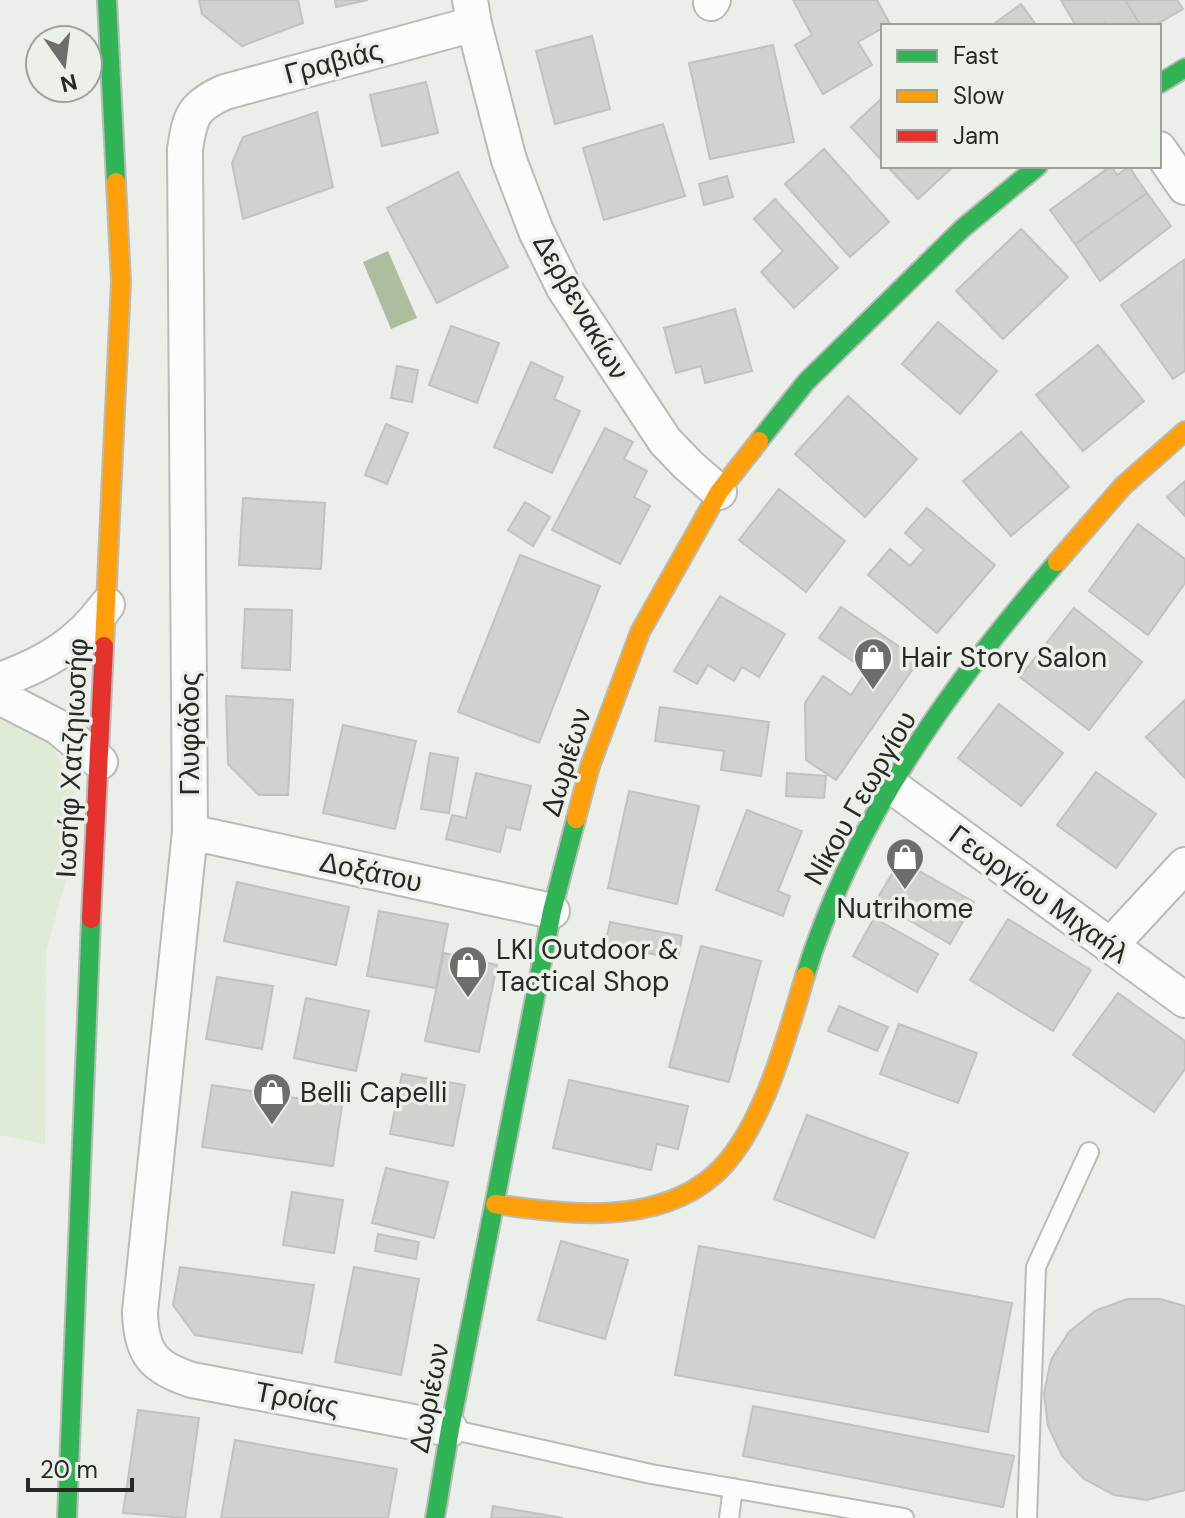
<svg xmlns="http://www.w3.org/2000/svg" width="1185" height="1518" viewBox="0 0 1185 1518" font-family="'DM Sans',sans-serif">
	<rect width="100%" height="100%" fill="#eceeea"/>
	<path fill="#dfebd6" d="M0,718L21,722L51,743L76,792L71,861L46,952L45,1144L0,1135Z"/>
	<path fill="#acbda0" d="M388,251L417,318L391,329L363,262Z"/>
	<path fill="#d0d2ce" stroke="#c0c2bf" stroke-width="2" d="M199,0H298L303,23L242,46L202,14Z
		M335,0H368L336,7Z
		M793,0H877L890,24L883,26V28L858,42L872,65L823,94L795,45L812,35Z
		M1061,0H1125L1141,26H1106L1105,23L1101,26H1076Z
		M1125,0H1177L1183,9L1154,26H1141Z
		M1021,4L1037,26H991Z
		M592,36L610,109L555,124L536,51Z
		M773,45L794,142L710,159L689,63Z
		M426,82L438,133L382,146L370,95Z
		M883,97V162L851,127Z
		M317,112L333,187L243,219L232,163L243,137Z
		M663,124L685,196L604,220L583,148Z
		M824,149L889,222L850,257L785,184Z
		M887,166H954L918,199Z
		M1111,166L1117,175L1129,167L1147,193L1075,244L1050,210Z
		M458,172L508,267L437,303L387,208Z
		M727,176L733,197L704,205L699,184Z
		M1147,193L1171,226L1100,281L1075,244Z
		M775,199L838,268L794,308L761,272L783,251L754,219Z
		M1021,229L1068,277L1003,339L956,291Z
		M1184,260L1185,371L1173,379L1121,305Z
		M735,309L752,371L705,383L701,366L676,373L664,328Z
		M938,322L997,371L960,414L902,364Z
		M451,326L499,343L477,403L429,385Z
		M1098,345L1144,401L1083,451L1036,395Z
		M531,362L563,377L554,399L580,411L552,473L494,447Z
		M397,366L418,370L412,402L391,398Z
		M848,396L917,459L865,517L795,454Z
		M386,424L408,433L387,484L365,475Z
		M605,428L633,442L624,459L647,471L634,497L650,506L620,564L552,530Z
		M1021,432L1069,487L1011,536L963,481Z
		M1185,481V516L1167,497Z
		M779,489L845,541L806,592L739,540Z
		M243,498L325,503L321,569L239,565Z
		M525,502L550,517L533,546L508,530Z
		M927,508L995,565L937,633L868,575L890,549L910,566L924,550L905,533Z
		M1138,524L1185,559V583L1148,635L1089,591Z
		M520,555L600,586L539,743L458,712Z
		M720,596L785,634L759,677L742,667L734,681L708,665L697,684L674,671Z
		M841,607L919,660L836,780L806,760L805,703L823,676L851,695L867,671L819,638Z
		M1074,608L1142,662L1089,730L1020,677Z
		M245,609L292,610L290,670L242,668Z
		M226,696L293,700L288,795H259L228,764Z
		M1185,700V778L1146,737Z
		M999,704L1063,753L1021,806L958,758Z
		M660,707L769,722L761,776L721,770L724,751L655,741Z
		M343,725L416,741L395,829L323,813Z
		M430,753L458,758L449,813L421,809Z
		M1096,772L1156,814L1116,868L1057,825Z
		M476,773L531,786L520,830L506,827L500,852L446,839L452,815L466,818Z
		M787,773L826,776L824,798L786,796Z
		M629,791L699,806L677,904L608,888Z
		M747,810L802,831L778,891L790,896L783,916L716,890Z
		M900,860L974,902L950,944L876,901Z
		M237,882L349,907L336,965L224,941Z
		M379,911L448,924L436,988L367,976Z
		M874,918L938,954L917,992L853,956Z
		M1008,919L1091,970L1053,1031L970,980Z
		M610,922L682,936L678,959L605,945Z
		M701,946L761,961L729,1082L669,1067Z
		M444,953L497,965L479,1052L425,1041Z
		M217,977L273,986L262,1049L206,1039Z
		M1118,993L1185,1041V1069L1154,1112L1073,1055Z
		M306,998L369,1011L356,1071L294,1058Z
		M839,1006L888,1027L877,1051L828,1031Z
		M899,1024L977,1053L958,1103L880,1074Z
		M402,1074L465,1085L453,1146L390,1134Z
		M569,1080L688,1106L678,1149L657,1144L651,1170L553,1148Z
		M212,1085L342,1105L333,1166L202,1147Z
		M807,1115L908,1153L874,1238L774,1199Z
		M386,1168L448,1182L434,1238L372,1223Z
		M292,1192L343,1200L334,1253L283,1245Z
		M378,1234L419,1242L416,1259L375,1251Z
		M561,1241L628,1260L605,1339L538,1320Z
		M699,1246L1012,1303L988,1432L675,1375Z
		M180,1267L314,1285L302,1353L195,1335L173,1305Z
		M354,1267L419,1279L401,1375L335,1362Z
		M1127,1299H1160L1185,1306V1490L1147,1500L1114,1495L1084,1479L1062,1456L1048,1426L1044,1393L1051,1360L1069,1332L1095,1311Z
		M753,1406L1014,1456L1003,1507L743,1456Z
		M138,1410L199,1418L185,1518L123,1513Z
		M235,1440L397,1469L388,1518H221Z
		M493,1506L563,1518H491Z"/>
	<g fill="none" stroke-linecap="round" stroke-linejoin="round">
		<defs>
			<path id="lane" d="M450,1429L651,1474L904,1518
				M729,1518L733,1488
				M1027,1518L1036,1267L1089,1152"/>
			<path id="street" d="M470,0L474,24L509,160L536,231L564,288L665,441L688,465L719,492
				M711,3L713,0
				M1159,149L1185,187
				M0,680C45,664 79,644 107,605
				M0,697L58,727L100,762
				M893,787L1185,1000
				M190,832L552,911
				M1110,946L1185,865
				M450,1429L192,1380C154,1368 141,1354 140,1312L190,832L185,149C190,116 193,106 225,92L474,24"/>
			<path id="fast" d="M107,0L116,182
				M1159,84L1185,68
				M759,441L806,382L963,228L1038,166
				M805,976C853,820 952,683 1057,562
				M67,1518L91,919
				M435,1518L450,1429L552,911L576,819"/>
			<path id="slow" d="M1057,562L1123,486L1185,431
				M104,646L121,282L116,182
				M576,819L590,766L640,632L719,492L759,441
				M495,1204C565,1215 656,1226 714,1175C762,1133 787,1036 805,976"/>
			<path id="jam" d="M91,919L104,646"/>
		</defs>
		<use href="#lane" stroke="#b9bbb8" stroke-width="22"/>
		<use href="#street" stroke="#b9bbb8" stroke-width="38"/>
		<use href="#fast" stroke="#b9bbb8" stroke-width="22"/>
		<use href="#slow" stroke="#b9bbb8" stroke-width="22"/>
		<use href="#jam" stroke="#b9bbb8" stroke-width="22"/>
		<use href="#lane" stroke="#fcfcfc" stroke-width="18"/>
		<use href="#street" stroke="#fcfcfc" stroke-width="34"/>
		<use href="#fast" stroke="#30b455" stroke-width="18"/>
		<use href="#slow" stroke="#ff9f0a" stroke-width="18"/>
		<use href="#jam" stroke="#e5322d" stroke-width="18"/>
	</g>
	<defs>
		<symbol id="shop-pin" viewBox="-11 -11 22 30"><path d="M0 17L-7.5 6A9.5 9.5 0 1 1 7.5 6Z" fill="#6d6e6b" stroke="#ebf0e8"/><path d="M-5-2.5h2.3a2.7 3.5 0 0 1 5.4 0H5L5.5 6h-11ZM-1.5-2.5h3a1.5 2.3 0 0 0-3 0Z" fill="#fff"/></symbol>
	</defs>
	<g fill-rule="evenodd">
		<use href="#shop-pin" x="851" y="635" width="44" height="60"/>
		<use href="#shop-pin" x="883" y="835" width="44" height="60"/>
		<use href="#shop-pin" x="446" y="943" width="44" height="60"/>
		<use href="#shop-pin" x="250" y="1070" width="44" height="60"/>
	</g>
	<g text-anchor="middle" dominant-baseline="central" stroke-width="7" stroke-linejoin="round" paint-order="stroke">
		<g font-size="28" fill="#282927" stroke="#ebf0e8">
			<text transform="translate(333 62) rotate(-15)">Γραβιάς</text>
			<text transform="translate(581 307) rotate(60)">Δερβενακίων</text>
			<text transform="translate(189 734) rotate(-90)">Γλυφάδος</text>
			<text transform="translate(72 758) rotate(-87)">Ιωσήφ Χατζηιωσήφ</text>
			<text transform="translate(566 762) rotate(-73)">Δωριέων</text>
			<text transform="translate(860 798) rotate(-60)">Νίκου Γεωργίου</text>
			<text transform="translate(371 872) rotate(12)">Δοξάτου</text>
			<text transform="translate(1039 894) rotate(36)">Γεωργίου Μιχαήλ</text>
			<text transform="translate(429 1398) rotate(-79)">Δωριέων</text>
			<text transform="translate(297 1399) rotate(11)">Τροίας</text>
		</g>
		<g font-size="28" fill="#282927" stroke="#ebf0e8" text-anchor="start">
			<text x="901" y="657">Hair Story Salon</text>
			<text x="905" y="908" text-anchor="middle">Nutrihome</text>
			<text x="496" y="949">LKI Outdoor &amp;<tspan x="496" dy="32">Tactical Shop</tspan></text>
			<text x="300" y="1092">Belli Capelli</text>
		</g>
	</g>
	<rect x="881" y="24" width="280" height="144" fill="#ebf0e8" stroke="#9da09b" stroke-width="2"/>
	<rect x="897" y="50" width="40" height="12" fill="#30b455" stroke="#9da09b" stroke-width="2"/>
	<text x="953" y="64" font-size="24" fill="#282927">Fast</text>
	<rect x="897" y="90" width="40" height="12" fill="#ff9f0a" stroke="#9da09b" stroke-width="2"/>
	<text x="953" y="104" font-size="24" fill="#282927">Slow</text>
	<rect x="897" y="130" width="40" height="12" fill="#e5322d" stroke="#9da09b" stroke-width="2"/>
	<text x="953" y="144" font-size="24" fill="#282927">Jam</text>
	<g transform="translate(64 64) rotate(166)"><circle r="38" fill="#ebf0e8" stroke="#9da09b" stroke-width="2"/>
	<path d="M0-6L14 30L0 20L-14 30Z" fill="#6d6e6b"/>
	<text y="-12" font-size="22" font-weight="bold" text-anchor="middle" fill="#282927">N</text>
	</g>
	<path d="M28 1478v12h104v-12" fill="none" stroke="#282927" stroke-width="4"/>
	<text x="40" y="1478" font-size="24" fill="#282927" stroke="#ebf0e8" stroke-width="6" paint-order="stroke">20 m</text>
</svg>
